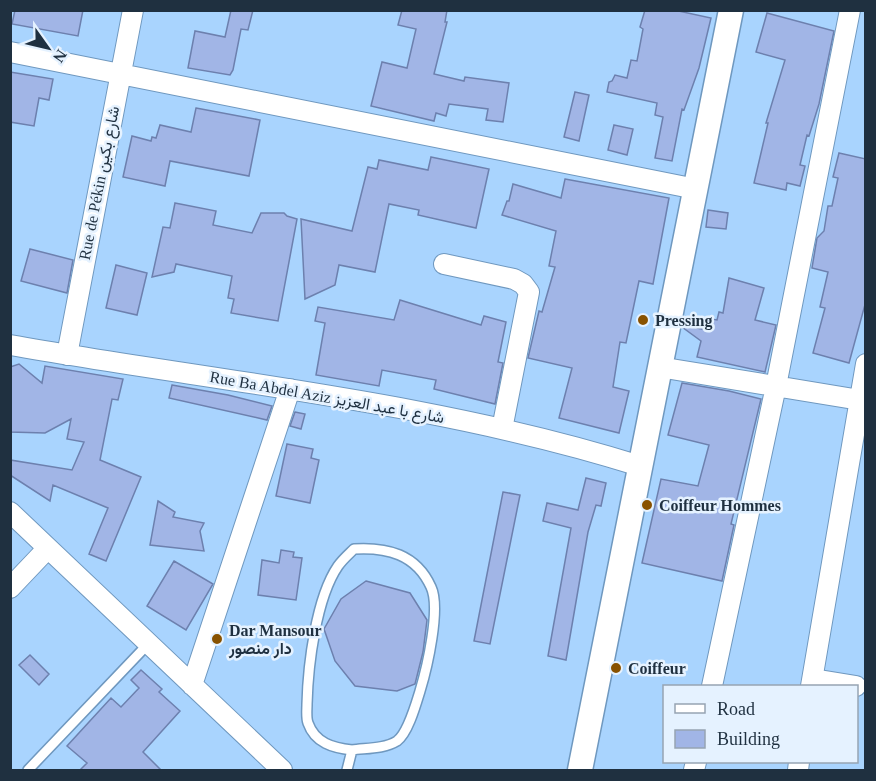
<svg xmlns="http://www.w3.org/2000/svg" width="876" height="781" viewBox="0 0 876 781" font-family="'Times New Roman',Vazirmatn,serif">
	<rect width="100%" height="100%" fill="#a9d4fe"/>
	<path fill="#a1b5e6" stroke="#6d80ae" stroke-width="1.5" d="M15,10H83L78,36L12,24Z
		M231,10H253L248,30L241,29L233,70L230,75L188,68L195,31L225,37Z
		M402,10H447L445,22H447L434,74L464,81L465,77L509,83L503,122L486,120L488,109L449,104L446,116L436,113L434,121L371,106L382,62L407,68L416,29L398,25Z
		M645,10H674L711,18L699,68L684,110L682,109L672,161L655,158L663,117L655,115L657,103L607,92L609,82L612,81L615,75L627,78L631,60L637,61L643,29L640,27Z
		M767,13L834,31L819,104L809,136L807,135L800,165L805,166L800,186L787,183L786,190L754,183L768,123H766L785,60L756,52Z
		M10,72L53,79L49,100L39,98L34,126L10,122Z
		M575,92L589,95L579,141L564,137Z
		M196,108L260,120L249,176L170,161L165,186L123,177L132,136L151,141L152,137L156,138L160,125L191,132Z
		M614,125L633,129L627,155L608,150Z
		M839,153L866,159V301L849,363L813,353L825,308L820,307L828,272L812,268L817,238L824,231L828,206H832L838,178L833,177Z
		M431,157L489,169L476,228L418,215L419,210L389,204L375,272L339,265L335,285L305,299L301,219L352,231L368,167L377,169L379,160L428,170Z
		M565,179L669,198L653,284L639,281L626,343L620,342L613,387L629,391L619,433L559,418L572,368L528,358L539,311L542,312L555,267L549,266L556,231L502,215L507,201H509L513,184L561,198Z
		M175,203L216,211L213,225L252,233L261,213H284L287,216L297,219L278,321L231,313L234,299L228,298L232,276L176,264L174,272L152,277L163,227L170,228Z
		M708,210L728,213L726,229L706,227Z
		M30,249L73,260L67,293L21,281Z
		M116,265L147,273L137,315L106,308Z
		M729,278L764,288L755,320L776,325L765,372L697,357L701,341L682,327L683,325L702,329L705,318L717,320L719,312L723,313Z
		M400,300L481,325L484,316L506,322L498,362L503,363L495,404L434,389L436,380L382,370L379,386L316,375L325,323L315,321L318,307L394,320Z
		M19,364L42,383L45,366L123,379L118,400L112,399L100,460L141,477L106,561L89,554L108,508L53,485L50,501L10,475V460L72,470L84,442L67,439L71,419L45,433L10,432V367Z
		M682,383L729,391L761,399L731,524L734,525L722,581L642,563L661,479L698,486L709,445L668,435Z
		M172,385L228,395L272,406L267,420L169,398Z
		M295,412L305,414L301,429L290,426Z
		M287,444L313,449L311,458L319,460L310,503L276,496Z
		M586,478L606,483L601,506L596,505L588,532L566,660L548,656L571,528L543,521L547,503L578,510Z
		M503,492L520,495L490,644L474,641Z
		M158,501L175,512L173,517L204,523L200,531L204,551L150,545Z
		M281,550L294,552L293,557L302,558L296,600L258,595L262,560L279,563Z
		M174,561L213,584L186,630L147,606Z
		M366,581L410,593L427,620L423,652L415,684L397,691L355,686L335,661L324,629L341,599Z
		M30,655L49,674L39,685L19,665Z
		M141,670L162,689L159,692L180,711L143,752L162,771H79L87,763L67,746L111,698L121,707L139,688L131,680Z"/>
	<g fill="none" stroke-linecap="round" stroke-linejoin="round">
		<defs>
			<path id="service" d="M28,770L149,643
				M347,770L352,750C333,748 315,743 308,723C306,718 307,710 307,704C308,665 316,598 338,566C343,559 349,554 354,549C387,547 416,554 431,587C441,608 427,668 420,691C416,704 408,733 397,741C384,749 366,748 352,750"/>
			<path id="minor" d="M10,52L696,189
				M444,264L514,279L523,284L529,292L502,429
				M10,345C220,382 437,402 640,466
				M67,355L133,10
				M659,367L866,401
				M10,512L282,770
				M10,588L48,548
				M813,679L856,686
				M192,685L290,389
				M712,686L776,386L850,10
				M811,686L866,364
				M694,770L696,762
				M798,770L799,762"/>
			<path id="tertiary" d="M580,770L731,10"/>
		</defs>
		<use href="#service" stroke="#6f98bf" stroke-width="12"/>
		<use href="#minor" stroke="#6f98bf" stroke-width="22"/>
		<use href="#tertiary" stroke="#6f98bf" stroke-width="27"/>
		<use href="#service" stroke="#fff" stroke-width="9"/>
		<use href="#minor" stroke="#fff" stroke-width="20"/>
		<use href="#tertiary" stroke="#fff" stroke-width="24"/>
	</g>
	<g fill="#885200" stroke="#e5f2ff" stroke-width="2">
		<circle cx="643" cy="320" r="6"/>
		<circle cx="647" cy="505" r="6"/>
		<circle cx="217" cy="639" r="6"/>
		<circle cx="616" cy="668" r="6"/>
	</g>
	<g text-anchor="middle" dominant-baseline="central" stroke-width="5" stroke-linejoin="round" paint-order="stroke">
		<g font-size="16" fill="#1f3040" stroke="#e5f2ff">
			<text transform="translate(99 183) rotate(-79)">Rue de Pékin شارع بكين</text>
			<text transform="translate(327 397) rotate(10)">Rue Ba Abdel Aziz شارع با عبد العزيز</text>
		</g>
		<g font-size="16" font-weight="bold" fill="#1f3040" stroke="#e5f2ff" text-anchor="start">
			<text x="655" y="320">Pressing</text>
			<text x="659" y="505">Coiffeur Hommes</text>
			<text x="229" y="630">Dar Mansour<tspan x="229" dy="18">دار منصور</tspan></text>
			<text x="628" y="668">Coiffeur</text>
		</g>
	</g>
	<rect width="876" height="781" fill="none" stroke="#1f3040" stroke-width="24"/>
	<rect x="663" y="685" width="195" height="78" fill="#e5f2ff" stroke="#96a4b3" stroke-width="1.5"/>
	<rect x="675" y="704" width="30" height="9" fill="#ffffff" stroke="#96a4b3" stroke-width="1.5"/>
	<text x="717" y="715" font-size="18" fill="#1f3040">Road</text>
	<rect x="675" y="730" width="30" height="18" fill="#a1b5e6" stroke="#96a4b3" stroke-width="1.5"/>
	<text x="717" y="745" font-size="18" fill="#1f3040">Building</text>
	<g transform="translate(48 48) rotate(124)" stroke="#e5f2ff" stroke-width="4.5" paint-order="stroke">
	<path d="M0-4.5L10 22L0 15L-10 22Z" fill="#1f3040"/>
	<text y="-9" font-size="16" font-weight="bold" text-anchor="middle" fill="#1f3040">N</text>
	</g>
</svg>
